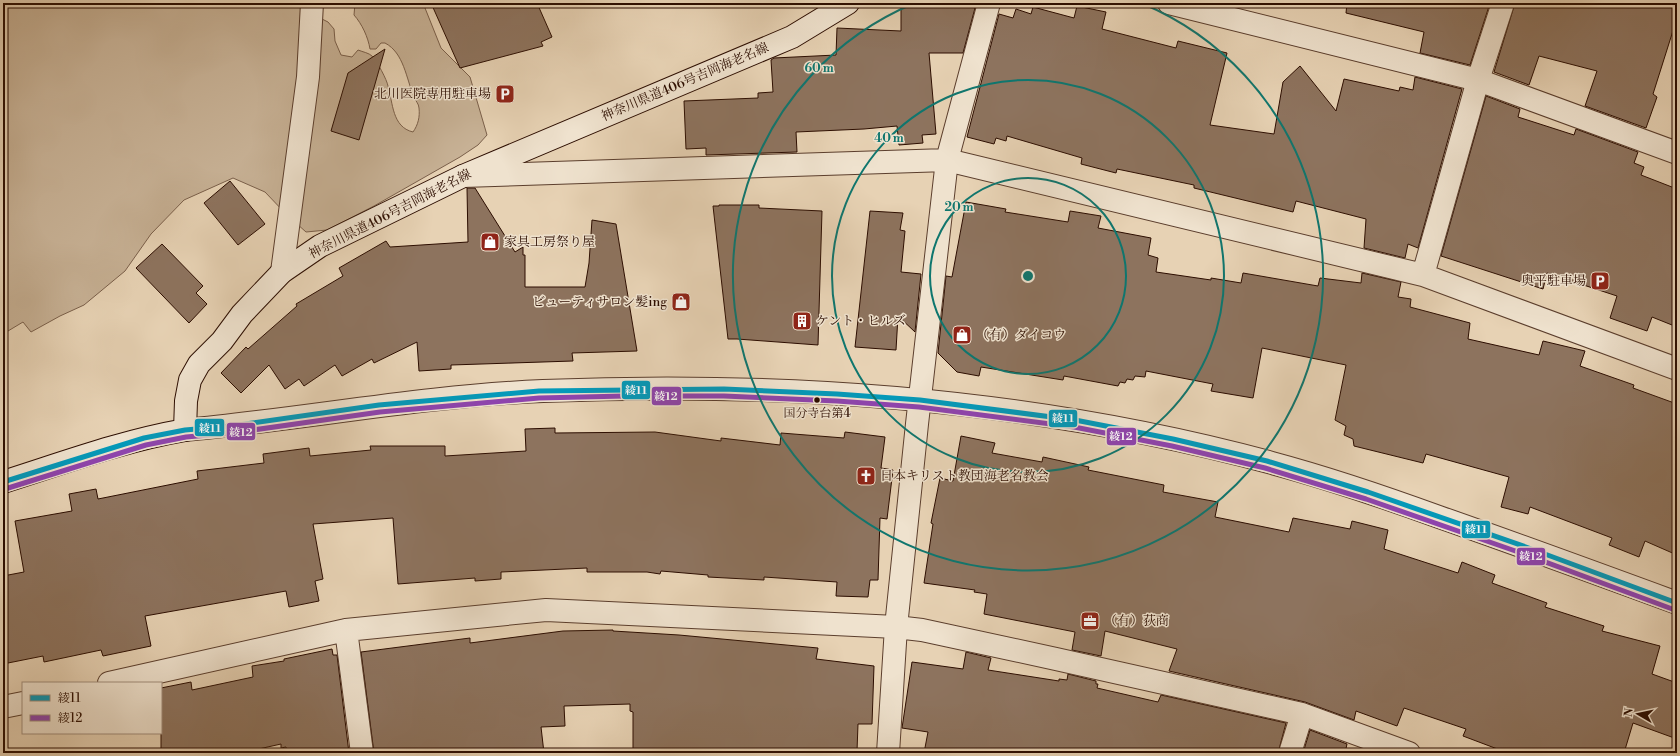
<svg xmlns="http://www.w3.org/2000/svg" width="1680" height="756" viewBox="0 0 1680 756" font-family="'Libre Bodoni','Noto Serif JP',serif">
	<rect width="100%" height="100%" fill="#e7d2b4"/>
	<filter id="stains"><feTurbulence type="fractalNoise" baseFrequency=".005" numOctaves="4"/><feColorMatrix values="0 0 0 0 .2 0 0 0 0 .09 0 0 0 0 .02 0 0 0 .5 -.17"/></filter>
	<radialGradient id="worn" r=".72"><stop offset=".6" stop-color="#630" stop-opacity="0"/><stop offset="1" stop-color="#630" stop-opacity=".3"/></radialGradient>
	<path fill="#c7b195" stroke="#7a5f4a" d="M3,3H304L318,17L328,22L334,29L335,41L341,55L352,57L358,50C363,52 369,53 372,56C377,61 387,80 388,86C393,103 392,127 413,132C418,125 420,117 419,108C419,104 415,100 414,97C406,78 404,53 385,43H381L376,49H370C368,37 362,24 354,15L355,3H423L441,48L470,77L487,135L478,145L460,157L374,206L327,230L306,232L286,214L265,192L233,178L184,200L151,234L125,271L84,305L60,316L31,332L23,322L3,334Z"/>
	<path fill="#8d735e" stroke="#2c0d00" d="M431,3H537L552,37L541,42L543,46L460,68Z
		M901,3H958L975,8L963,53H929L936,134L922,135L923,143L899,145L897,126L864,129L796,132L797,152L706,155V148L686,149L684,101L758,98V93L773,92L771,60L774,58L836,55L837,28L901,31Z
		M1347,3H1490L1470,65L1420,53L1424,32L1346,13Z
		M1515,3H1677V18L1653,94L1657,97L1646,128L1585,106L1597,71L1539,56L1529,85L1494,72Z
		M1077,6L1106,12L1102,29L1176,48L1178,41L1227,53L1210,125L1274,134L1283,82L1300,66L1336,111L1344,79L1399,91L1400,87L1413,90L1415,77L1462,89L1418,248L1408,244L1405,258L1364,248L1366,219L1296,201L1293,212L1194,188V185L1117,169L1116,173L1081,164L1082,158L1007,136L1006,141L996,138L994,144L967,137L999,14L1013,18L1016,9L1031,14L1033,7L1074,18Z
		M385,49L359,140L331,131L348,73Z
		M1486,96L1520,109L1518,117L1574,135L1576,129L1638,152L1634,163L1644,167L1641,175L1677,189V327L1652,317L1647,331L1610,318L1617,296L1547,273L1543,289L1441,256Z
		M230,181L265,224L238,245L204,203Z
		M467,188H475L515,252L523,247V255H525V287H585L589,263L592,220L616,224L637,351L572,353L573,361L451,365V369L419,371L417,342L374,363L372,359L342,376L335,365L304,386L299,379L285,389L269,365L241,393L221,373L246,347L248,349L297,306L296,304L343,276L339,268L386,241L390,247L468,242Z
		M966,202L1006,209L1005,212L1068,222L1070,211L1101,216L1098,228L1151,238L1148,255L1158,258L1156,272L1211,280V278L1241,283L1243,273L1318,286L1320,278L1361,283L1362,273L1401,282L1398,297L1411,299L1410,307L1470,323L1468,339L1539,355L1543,341L1585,351L1580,366L1634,385L1633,388L1677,404V555L1645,541L1639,557L1609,545L1612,538L1530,507L1528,514L1501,507L1509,477L1426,454L1423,463L1354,446L1353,439L1344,435L1346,426L1335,420L1346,365L1262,348L1253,398L1211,391L1213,384L1146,371L1145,377L1135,376L1133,380L1127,379L1125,383L1120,382L1118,386L1064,376L1063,380L981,367L979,376L957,372L938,353L946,276L952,277Z
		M719,205H759V208L822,211L818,345L737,339H728L713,206H719Z
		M870,211L903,213L900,230L905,231L901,272L921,274L915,332L898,316L896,350L855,347Z
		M162,244L203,286L196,293L207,304L189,323L136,268Z
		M555,428V433L655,432L721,441V438L780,445L781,433L844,438L845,432L885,437L881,468L893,470L887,519L880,518L878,580H870L868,597L836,596L837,582L764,577V580L708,577V575L661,571L660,574L647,572H587V568L501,572V579L475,581V578L398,584L393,518L313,524L323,579L315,581L319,601L289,607L286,591L145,616L151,646L103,656L101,650L44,662L43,656L3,664V576L24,572L15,521L72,511L69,494L96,489L98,499L198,479L197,471L264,463L263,454L309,448L310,456L371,450L370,446H445V456L526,451L525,429Z
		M961,436L995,443L992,453L1042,462L1043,457L1089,467L1088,470L1164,485L1163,492L1218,502L1215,517L1289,532L1293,518L1350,529L1352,521L1388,530L1384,549L1458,573L1462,562L1495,575L1492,583L1547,603L1545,607L1604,626L1602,631L1660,646L1652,674L1677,683V739L1633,723L1624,753H1508L1463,736L1466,729L1404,708L1397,726L1356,711L1354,720L1305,702L1169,671L1177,649L1105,631L1101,656L1072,650L1075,632L984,614L987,594L974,592L975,590L924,583L933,524L931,523L940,478L953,481Z
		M613,630V631L679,635L818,648L816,659L874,666L872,724H858L857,751H847V753H633V712L630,711V704L564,706L565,726L541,727L544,753H508L507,749L460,753H374L361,652L470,638V643L563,631Z
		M332,649L333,655H337L349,753H287L286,747L281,748V744L241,753H161V688L191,682L192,690L253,677L252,666L284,661V659Z
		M966,652L991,658L988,670L1059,681V679L1067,680L1068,674L1096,681V684H1098L1097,688L1158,702L1161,695L1286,723L1278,753H924L928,732L902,728L912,662L963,669Z
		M1310,730L1347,744L1345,753H1303Z"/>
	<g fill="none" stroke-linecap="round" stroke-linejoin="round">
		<defs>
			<path id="minor" d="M1169,3L1478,80L1677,153
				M463,176L947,160L1423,275L1677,369
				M282,272L308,77L312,3
				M1423,275L1478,80L1503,3
				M346,630L362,753
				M109,683L346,630L546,610L896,627L922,630L1056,659L1302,714L1409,753
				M3,707L23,703
				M888,753L896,627L917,424L947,160L989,3
				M1290,753L1302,714"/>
			<path id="tertiary" d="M185,430C304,419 422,396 543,391C787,381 1035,399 1272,463C1328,478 1384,497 1439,517C1519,545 1598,574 1677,603"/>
			<path id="secondary" d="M3,482C63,463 122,441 185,430L186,401L190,380L199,364L222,341L242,314L282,272L320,246L463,176L792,37L848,3"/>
		</defs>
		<use href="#minor" stroke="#5b3e2d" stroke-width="24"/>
		<use href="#tertiary" stroke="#5b3e2d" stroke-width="24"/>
		<use href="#secondary" stroke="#2c0d00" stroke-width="24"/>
		<use href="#minor" stroke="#efe2ce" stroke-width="22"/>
		<use href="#tertiary" stroke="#efe2ce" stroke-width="22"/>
		<use href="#secondary" stroke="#efe2ce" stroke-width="22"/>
		<defs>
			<path id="bus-1" d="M3,482L144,438L185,430L231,426L379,405L539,391L724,389L837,394L920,400L1075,420L1173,439L1267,461L1368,492L1526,547L1677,603"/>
			<path id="bus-2" d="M5,489L146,445L186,437L232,433L380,412L539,398L625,396H724L837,401L919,407L1074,427L1172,446L1265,468L1366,499L1524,554L1675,610"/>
		</defs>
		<use href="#bus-1" stroke="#efe2ce" stroke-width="8"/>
		<use href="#bus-2" stroke="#efe2ce" stroke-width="8"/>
		<use href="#bus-1" stroke="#0499b9" stroke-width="5"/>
		<use href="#bus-2" stroke="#8e44ad" stroke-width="5"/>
	</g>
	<g fill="none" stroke="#0f766e" stroke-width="2">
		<circle cx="1028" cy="276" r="98"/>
		<circle cx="1028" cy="276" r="196"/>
		<path d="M1141 3A295 295 0 1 1 915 3"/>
	</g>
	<defs>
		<symbol id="parking-square" viewBox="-11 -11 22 22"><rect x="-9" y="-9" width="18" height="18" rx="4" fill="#8f2418" stroke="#efe2ce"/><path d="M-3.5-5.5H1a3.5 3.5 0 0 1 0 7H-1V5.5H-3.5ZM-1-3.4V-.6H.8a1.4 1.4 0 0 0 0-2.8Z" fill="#fff"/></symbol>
		<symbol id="shop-square" viewBox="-11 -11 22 22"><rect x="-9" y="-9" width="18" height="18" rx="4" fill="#8f2418" stroke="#efe2ce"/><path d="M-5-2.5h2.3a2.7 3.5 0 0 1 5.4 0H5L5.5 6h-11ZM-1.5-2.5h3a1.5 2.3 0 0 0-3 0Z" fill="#fff"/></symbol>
		<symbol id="building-square" viewBox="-11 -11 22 22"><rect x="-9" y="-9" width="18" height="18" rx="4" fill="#8f2418" stroke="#efe2ce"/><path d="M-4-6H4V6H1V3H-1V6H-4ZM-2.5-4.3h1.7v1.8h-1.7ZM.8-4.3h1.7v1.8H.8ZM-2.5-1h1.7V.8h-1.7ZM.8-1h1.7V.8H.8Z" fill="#fff"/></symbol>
		<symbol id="church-square" viewBox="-11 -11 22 22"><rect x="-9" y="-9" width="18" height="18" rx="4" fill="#8f2418" stroke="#efe2ce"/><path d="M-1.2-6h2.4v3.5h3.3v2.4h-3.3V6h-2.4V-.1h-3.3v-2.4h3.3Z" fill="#fff"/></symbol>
		<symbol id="office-square" viewBox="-11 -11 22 22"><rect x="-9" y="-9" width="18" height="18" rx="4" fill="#8f2418" stroke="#efe2ce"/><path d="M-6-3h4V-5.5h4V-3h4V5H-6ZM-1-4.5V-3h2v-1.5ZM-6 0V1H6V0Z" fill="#fff"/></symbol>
	</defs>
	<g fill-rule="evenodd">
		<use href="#parking-square" x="494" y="83" width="22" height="22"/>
		<use href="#shop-square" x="479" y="231" width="22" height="22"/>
		<use href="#parking-square" x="1589" y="270" width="22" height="22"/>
		<use href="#shop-square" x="670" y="291" width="22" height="22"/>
		<use href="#building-square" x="791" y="310" width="22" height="22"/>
		<use href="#shop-square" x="951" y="324" width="22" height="22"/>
		<use href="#church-square" x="855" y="465" width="22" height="22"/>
		<use href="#office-square" x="1079" y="610" width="22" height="22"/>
	</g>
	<circle fill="#2c0d00" stroke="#efe2ce" stroke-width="1.5" cx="817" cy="400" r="3.5"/>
	<g text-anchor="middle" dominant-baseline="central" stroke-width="3" stroke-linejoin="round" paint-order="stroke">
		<g font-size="12" fill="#2c0d00" stroke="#efe2ce">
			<text x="817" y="413">国分寺台第4</text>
		</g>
		<g font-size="13" fill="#2c0d00" stroke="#efe2ce">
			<text transform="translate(685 82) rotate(-23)">神奈川県道406号吉岡海老名線</text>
			<text transform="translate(390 214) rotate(-27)">神奈川県道406号吉岡海老名線</text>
		</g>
		<g font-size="13" fill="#2c0d00" stroke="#efe2ce" text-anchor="start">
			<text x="491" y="94" text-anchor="end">北川医院専用駐車場</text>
			<text x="504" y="242">家具工房祭り屋</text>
			<text x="1586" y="281" text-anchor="end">奥平駐車場</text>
			<text x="667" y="302" text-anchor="end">ビューティサロン髪ing</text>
			<text x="816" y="321">ケント・ヒルズ</text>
			<text x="976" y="335">（有）ダイコウ</text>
			<text x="880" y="476">日本キリスト教団海老名教会</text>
			<text x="1104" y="621">（有）荻商</text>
		</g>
	</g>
	<circle cx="1028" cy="276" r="6" fill="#0f766e" stroke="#efe2ce" stroke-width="2"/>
	<g font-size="12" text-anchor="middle" font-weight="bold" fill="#0f766e" stroke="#efe2ce" stroke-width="3" stroke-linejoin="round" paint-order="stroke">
		<text x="819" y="72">60 m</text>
		<text x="889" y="142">40 m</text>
		<text x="959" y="211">20 m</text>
	</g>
	<g stroke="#efe2ce" stroke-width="1.5">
		<rect x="621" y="380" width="30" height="20" rx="4" fill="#0499b9"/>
		<rect x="651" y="386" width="31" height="20" rx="4" fill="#8e44ad"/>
		<rect x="1048" y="409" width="30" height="19" rx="4" fill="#0499b9"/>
		<rect x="194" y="418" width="31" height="19" rx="4" fill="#0499b9"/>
		<rect x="226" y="422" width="30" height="19" rx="4" fill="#8e44ad"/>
		<rect x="1106" y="427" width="31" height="19" rx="4" fill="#8e44ad"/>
		<rect x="1461" y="520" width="30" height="19" rx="4" fill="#0499b9"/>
		<rect x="1516" y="547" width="30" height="19" rx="4" fill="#8e44ad"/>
	</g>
	<g font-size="11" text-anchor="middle" font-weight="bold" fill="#fff">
		<text x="636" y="394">綾11</text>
		<text x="666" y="400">綾12</text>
		<text x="1063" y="422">綾11</text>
		<text x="210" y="432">綾11</text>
		<text x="241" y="436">綾12</text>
		<text x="1121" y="440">綾12</text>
		<text x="1476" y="533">綾11</text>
		<text x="1531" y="560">綾12</text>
	</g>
	<rect width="1680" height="756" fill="none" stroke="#e7d2b4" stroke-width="16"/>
	<rect x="4" y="4" width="1672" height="748" fill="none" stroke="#2c0d00" stroke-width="2"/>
	<rect x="8" y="8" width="1664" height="740" fill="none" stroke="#2c0d00"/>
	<rect x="22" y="682" width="140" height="52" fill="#efe2ce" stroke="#a18d7c"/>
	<rect x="30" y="695" width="20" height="6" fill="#0499b9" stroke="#a18d7c"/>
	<text x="58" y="702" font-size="12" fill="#2c0d00">綾11</text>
	<rect x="30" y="715" width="20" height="6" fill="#8e44ad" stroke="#a18d7c"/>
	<text x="58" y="722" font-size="12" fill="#2c0d00">綾12</text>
	<g transform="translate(1638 714) rotate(279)" stroke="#efe2ce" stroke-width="3" paint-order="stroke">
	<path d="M0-3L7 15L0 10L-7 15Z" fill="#2c0d00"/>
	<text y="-6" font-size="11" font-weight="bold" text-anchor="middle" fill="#2c0d00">N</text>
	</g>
	<rect width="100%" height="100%" filter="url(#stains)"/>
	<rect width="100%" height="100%" fill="url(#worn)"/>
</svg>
